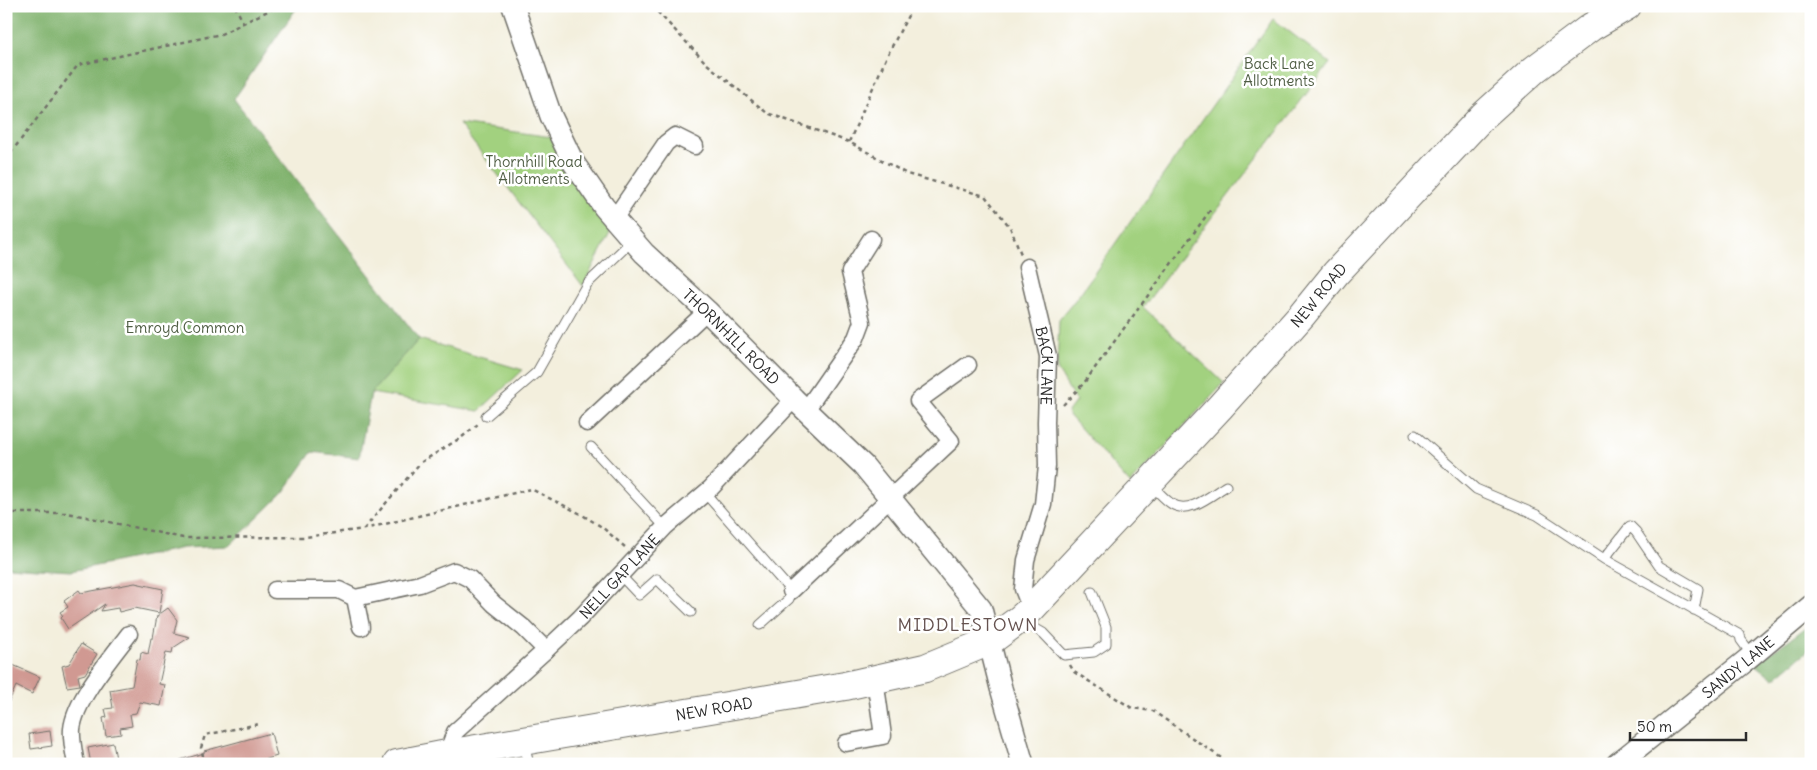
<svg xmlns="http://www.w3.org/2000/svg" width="1817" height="770" viewBox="0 0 1817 770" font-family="Delius,sans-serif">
	<rect width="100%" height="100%" fill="#fff"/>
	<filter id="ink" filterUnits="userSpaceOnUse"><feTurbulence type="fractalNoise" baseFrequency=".02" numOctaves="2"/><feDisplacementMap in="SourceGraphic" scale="10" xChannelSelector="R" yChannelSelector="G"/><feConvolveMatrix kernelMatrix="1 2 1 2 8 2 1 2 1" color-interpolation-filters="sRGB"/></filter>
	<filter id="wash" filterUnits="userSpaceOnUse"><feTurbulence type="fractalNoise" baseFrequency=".0096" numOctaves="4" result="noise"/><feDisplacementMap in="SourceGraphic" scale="20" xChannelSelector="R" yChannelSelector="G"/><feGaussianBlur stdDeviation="1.12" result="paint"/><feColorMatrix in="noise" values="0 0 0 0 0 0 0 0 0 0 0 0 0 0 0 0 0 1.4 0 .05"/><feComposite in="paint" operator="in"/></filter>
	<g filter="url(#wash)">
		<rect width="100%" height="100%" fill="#f3efdd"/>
		<path fill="#a2d17f" stroke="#667e55" d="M1273,19L1330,63L1143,307L1224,383L1130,484L1067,413L1076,401L1057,369L1059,320L1079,295Z
			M459,124L552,137L613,227L583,286Z
			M419,339L523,370L479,411L371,393Z"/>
		<path fill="#81b36e" stroke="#566f4c" d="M6,6H298L234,99L419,339L371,393L359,458L312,452L283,493L229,546L183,548L71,571L6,567Z
			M1811,624V648L1774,679L1755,664Z"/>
		<g id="blocks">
			<path fill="#d09992" d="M135,583L163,589L159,613L135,608L119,612L118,608L101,611L105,604L68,629L61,618L63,616L60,612L68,607L64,601L79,590L81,593Z
				M168,608L177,620L174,633L190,637L173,648L172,653L166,652L159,684L165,685L161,706L140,702L136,713L130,714L132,726L120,728L121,734L106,736L103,718L107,717L105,709L113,708L110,690L132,686L137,659L140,660L141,652L148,654L151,638H153L157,616Z
				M81,644L97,654L85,674L78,676L80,685L67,687L62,666L69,664Z
				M6,662L40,677L32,694L16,686L6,708Z
				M50,731L52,746L31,749L29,734Z
				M271,733L277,756L251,764H180V760L204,753V751Z
				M113,743L117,764H91L88,748Z"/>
		</g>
	</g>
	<g filter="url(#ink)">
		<use href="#blocks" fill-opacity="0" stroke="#717069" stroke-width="1"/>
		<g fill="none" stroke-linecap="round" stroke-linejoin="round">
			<defs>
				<path id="service" d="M486,416L537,372L587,284L632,241
					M1415,435L1476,489L1537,515L1604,559
					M591,447L665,527
					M1151,485C1158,491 1164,499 1172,504C1189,515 1211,495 1226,486
					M705,493L791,591L789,599L760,625
					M620,575L639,595L657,579L691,612
					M1694,610L1698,589L1659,566L1636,532L1630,526L1604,559L1740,635L1741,640L1752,655
					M1022,621L1043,633L1064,655L1094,652L1106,644V627L1092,592
					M524,745L529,764"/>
				<g id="minor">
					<path d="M614,219L666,143L675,136L695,146"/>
					<path id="s1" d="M1027,267L1048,356L1046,422L1047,466L1043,504L1026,560L1023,589L1031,609"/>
					<path d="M806,410L856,338L862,322L850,272L871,239"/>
					<path d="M587,423L707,311"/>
					<path d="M275,590H339L355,598L420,584L454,571L470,579L494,604L524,628L546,650"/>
					<path d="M791,591L951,441L918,401L968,365"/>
					<path d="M355,598L361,627"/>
					<path d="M846,743L883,736L875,679"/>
					<path id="s2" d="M447,754L455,732L546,650L580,618L665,527L711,488L794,399"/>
					<path d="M76,764C74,753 71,740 72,729C75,700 111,658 129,634"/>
				</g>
				<g id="tertiary">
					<path id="s3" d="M513,6L551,116L573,162L604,207L644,253L707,311L794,399L863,465L981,609L1001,688L1023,764"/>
					<path id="s4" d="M1617,764L1748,659L1811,606"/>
				</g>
				<g id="trunk">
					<path id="s5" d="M397,764L447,754L845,686L925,668L990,641L1020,619L1031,609L1220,407L1302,315L1336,273L1483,116L1535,69L1591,27L1627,6"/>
				</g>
			</defs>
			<use href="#service" stroke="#717069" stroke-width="11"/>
			<use href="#minor" stroke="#717069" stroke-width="19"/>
			<use href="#tertiary" stroke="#717069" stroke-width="24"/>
			<use href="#trunk" stroke="#717069" stroke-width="30"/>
			<path stroke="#717069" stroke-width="2.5" stroke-dasharray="4 4" stroke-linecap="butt" d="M235,6L243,22
				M652,6L707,64L767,113L849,142L907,174L985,196L1010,227L1021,254
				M849,142L887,56L913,6
				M6,159L78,65L221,34L278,6
				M1063,405L1084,383L1212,208
				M6,513H68L183,538L305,537L364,529L531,489L579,513L602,527L626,548
				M364,529L420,463L462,437L478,424
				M1070,665L1074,672L1132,708L1153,711L1230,764
				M205,764L201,748L205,735L259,724"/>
			<use href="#service" stroke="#fff" stroke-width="9"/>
			<use href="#minor" stroke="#fff" stroke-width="16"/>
			<use href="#tertiary" stroke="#fff" stroke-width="21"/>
			<use href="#trunk" stroke="#fff" stroke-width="28"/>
		</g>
	</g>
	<g text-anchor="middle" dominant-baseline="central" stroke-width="5" stroke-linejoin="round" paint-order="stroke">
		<g font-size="15" fill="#4f5d44" stroke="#fff">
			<text x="1279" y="63">Back Lane<tspan x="1279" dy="17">Allotments</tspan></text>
			<text x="534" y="161">Thornhill Road<tspan x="534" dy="17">Allotments</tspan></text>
			<text x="185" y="327">Emroyd Common</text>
		</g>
		<g font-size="15" fill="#2b2b2b" stroke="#fff">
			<text stroke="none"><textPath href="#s5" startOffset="1085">NEW ROAD</textPath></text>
			<text stroke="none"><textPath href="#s3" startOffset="404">THORNHILL ROAD</textPath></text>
			<text stroke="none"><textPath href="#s1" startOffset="101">BACK LANE</textPath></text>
			<text stroke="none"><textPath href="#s2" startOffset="250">NELL GAP LANE</textPath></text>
			<text stroke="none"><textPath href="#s4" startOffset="155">SANDY LANE</textPath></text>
			<text stroke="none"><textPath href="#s5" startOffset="322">NEW ROAD</textPath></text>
		</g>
		<g font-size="18" letter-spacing="1" fill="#65524f" stroke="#fff">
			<text x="968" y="624">MIDDLESTOWN</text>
		</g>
	</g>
	<rect width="1817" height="770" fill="none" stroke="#fff" stroke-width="25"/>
	<path d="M1630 732v8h116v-8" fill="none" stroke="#2b2b2b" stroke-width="2.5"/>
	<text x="1637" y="732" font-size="15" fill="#2b2b2b" stroke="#ffffff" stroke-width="4" paint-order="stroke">50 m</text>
</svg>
